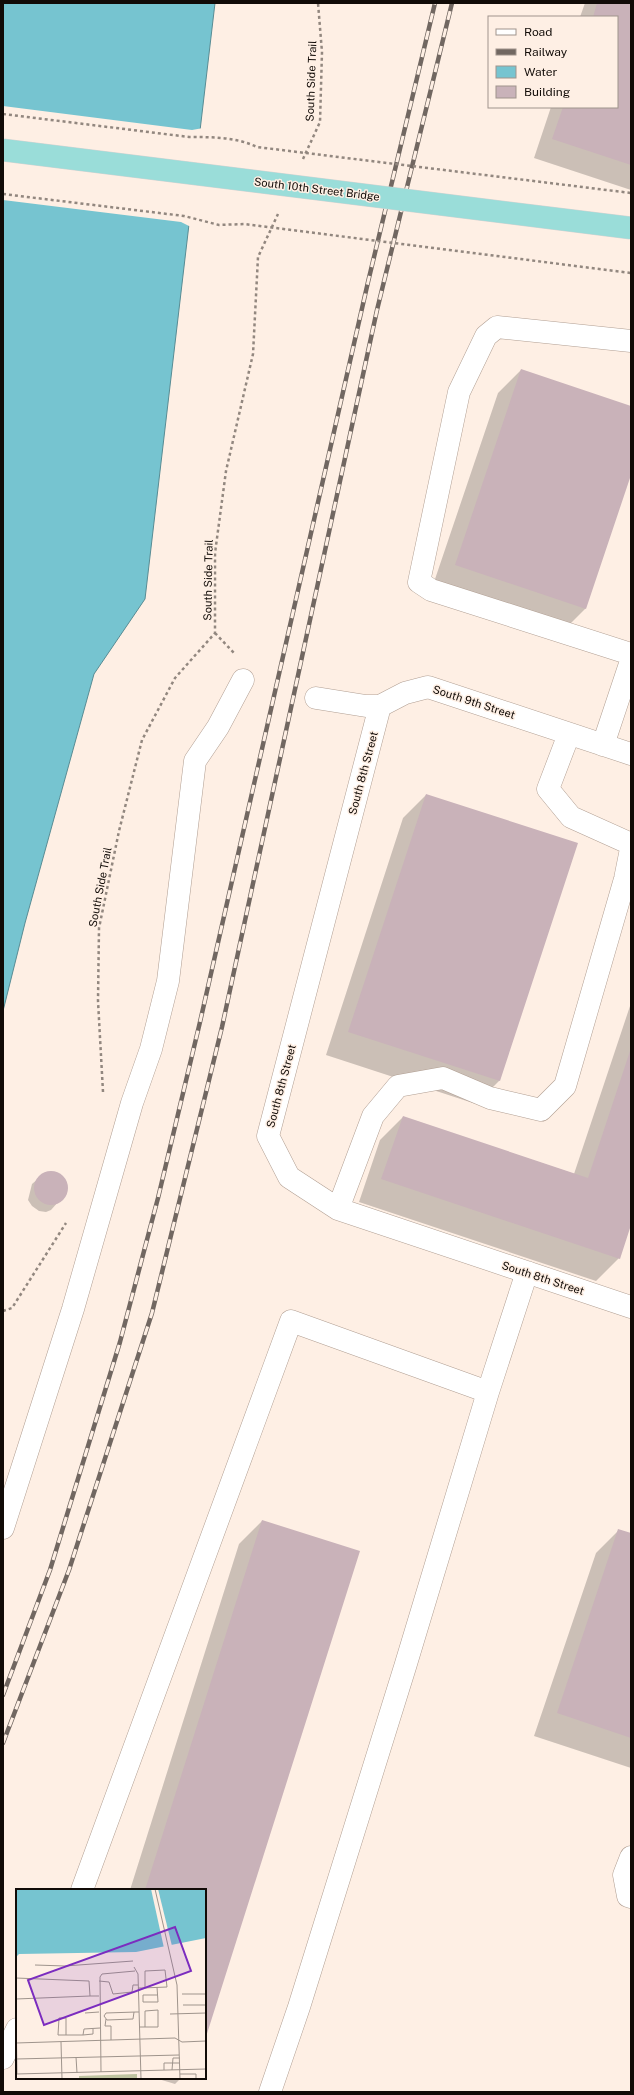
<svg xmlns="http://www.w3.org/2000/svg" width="634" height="2095" viewBox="0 0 634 2095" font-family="'Public Sans',sans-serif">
	<rect width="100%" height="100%" fill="#feefe4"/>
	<path fill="#76c4d0" stroke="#588c94" d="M3,3H215L145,599L94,674L25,923L3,1011Z"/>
	<path fill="#feefe4" d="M3,106L192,130L203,128L191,227L181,222L3,200Z"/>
	<path fill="#0003" d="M585,3H631V190L534,158L551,107H617V17H580Z
		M521,370L631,407V472L585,609L562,632L432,588L498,393Z
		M426,795L576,844L499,1081L476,1104L326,1055L403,818Z
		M631,1003V1222L619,1258L596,1281L359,1202L380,1140L403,1117L574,1174Z
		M49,1172L63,1177L67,1183V1192L51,1210L46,1212L39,1211L32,1206L28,1200L32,1184L40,1177Z
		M262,1521L205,2038V1890H130L239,1544Z
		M619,1530L631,1534V1768L534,1736L596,1553Z
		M155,2078H181L175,2084Z"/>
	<path fill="#c9b2b9" d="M597,3H631V165L552,139L563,107H617V17H593Z
		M521,369L631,406V475L586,609L455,565Z
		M426,794L578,843L500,1081L348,1032Z
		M631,1048V1225L620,1259L381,1179L403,1116L588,1178Z
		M34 1188a17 17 0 1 1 34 0a17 17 0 1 1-34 0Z
		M262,1520L360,1551L205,2040V1890H145Z
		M618,1529L631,1533V1738L557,1713Z"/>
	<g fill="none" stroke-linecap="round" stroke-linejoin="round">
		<defs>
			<path id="minor" d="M631,341L497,327L486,336L459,392L419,582L431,590L631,654
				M316,698L366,706H380L405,693L428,687L631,754
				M380,706L268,1136L289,1177L338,1209L631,1307
				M569,734L548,789L571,817L631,844
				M603,745L631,661
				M338,1209L373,1116L398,1086L443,1078L490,1098L541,1110L565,1086L625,879L631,849
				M3,1528L73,1309L132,1103L151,1049L168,981L195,761L218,727L243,680
				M631,1857L624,1875L628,1896L631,1897
				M82,1890L291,1321L488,1392L527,1272
				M3,2058L17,2029
				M270,2092L299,2007L405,1667L488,1392"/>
		</defs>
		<use href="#minor" stroke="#b19f93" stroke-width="23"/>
		<path stroke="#92877f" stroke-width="2.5" stroke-dasharray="3 3" stroke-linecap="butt" d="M303,159L320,122L322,52L318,3
			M215,633L234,653
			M103,1092L98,1001L99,928L119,831L142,740L175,678L215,633V553L226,471L253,354L258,257L278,214
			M3,1311L12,1308L66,1223"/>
		<use href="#minor" stroke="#fff" stroke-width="22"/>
		<defs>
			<path id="rail" d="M3,1695L50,1570L120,1342L158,1198L200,1022L368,282L435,3
				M3,1743L69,1570L152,1313L222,1027L377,310L452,3"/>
		</defs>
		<use href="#rail" stroke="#716761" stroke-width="4.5"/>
		<use href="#rail" stroke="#feefe4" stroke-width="3" stroke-dasharray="9" stroke-linecap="butt"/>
		<defs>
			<path id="major-bridge" d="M3,150L631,228"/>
		</defs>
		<use href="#major-bridge" stroke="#d4d3d2" stroke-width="23" stroke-linecap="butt"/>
		<path stroke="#92877f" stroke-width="2.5" stroke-dasharray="3 3" stroke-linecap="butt" d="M3,114L189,137C213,137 236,137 257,147L631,193
			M3,194L184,216L219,225L244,224L631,273"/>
		<use href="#major-bridge" stroke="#9addd9" stroke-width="22"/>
	</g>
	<g text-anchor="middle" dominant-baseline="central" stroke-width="3" stroke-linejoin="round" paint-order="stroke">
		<g font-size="11" fill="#110b07" stroke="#feefe4">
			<text transform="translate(311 81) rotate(-88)">South Side Trail</text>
			<text transform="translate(317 189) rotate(7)">South 10th Street Bridge</text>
			<text transform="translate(208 580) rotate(-89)">South Side Trail</text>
			<text transform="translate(474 702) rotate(18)">South 9th Street</text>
			<text transform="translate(363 773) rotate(-75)">South 8th Street</text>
			<text transform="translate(100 887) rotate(-79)">South Side Trail</text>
			<text transform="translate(281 1086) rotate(-75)">South 8th Street</text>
			<text transform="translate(543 1278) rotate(18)">South 8th Street</text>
		</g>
	</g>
	<g transform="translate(16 1889)">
		<rect width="190" height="190" fill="#feefe4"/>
		<path d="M121,185V190H63V187Z" fill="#bfc3a0"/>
		<path d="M0,0H190V49L120,63L3,65L0,68Z" fill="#76c4d0"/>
		<path d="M135,0H142L156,57L148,59Z" fill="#feefe4"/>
		<path fill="none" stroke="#9f948c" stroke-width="1" d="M139,0L161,96L164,190M19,76L49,77L117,72M118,78L122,85L125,190M0,89L73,92L74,107H83M83,92L93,93L97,105L116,103L117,96H122M141,98L142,113H127V106H141M122,99H126L151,98L149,81L129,82V99M166,105H190M0,110L74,107M167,116H190M0,121L1,185M118,123L117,130L91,131L88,127L90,124L120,123H123M69,124L83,123M154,125L190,124M90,130L89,137H95V151M123,138H142V121L129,122V138M77,140V145L67,146L68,140L84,139M50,146V129H43L42,146H67M45,153L46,190M0,154L159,149L166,153L190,152M60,168L61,184M0,170L163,166M148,181V174H164M156,181L157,169H164M85,183L84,88L86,85L119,82M0,185L190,180M164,185H180V190"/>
		<path fill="#7b2cbf" fill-opacity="0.15" stroke="#7b2cbf" stroke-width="2" d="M159,38L175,82L28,136L12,91Z"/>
		<rect width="190" height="190" fill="none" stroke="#110b07" stroke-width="2"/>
	</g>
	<rect width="634" height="2095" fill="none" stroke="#110b07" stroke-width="8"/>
	<rect x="488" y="16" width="130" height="92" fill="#feefe4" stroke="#9f948c"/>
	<rect x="496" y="29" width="20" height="6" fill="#ffffff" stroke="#9f948c"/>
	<text x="524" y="36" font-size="12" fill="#110b07">Road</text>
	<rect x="496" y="49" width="20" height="6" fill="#716761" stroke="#9f948c"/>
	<text x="524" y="56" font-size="12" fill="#110b07">Railway</text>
	<rect x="496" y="66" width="20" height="12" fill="#76c4d0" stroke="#9f948c"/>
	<text x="524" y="76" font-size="12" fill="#110b07">Water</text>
	<rect x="496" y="86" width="20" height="12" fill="#c9b2b9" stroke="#9f948c"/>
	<text x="524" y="96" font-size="12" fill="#110b07">Building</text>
</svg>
